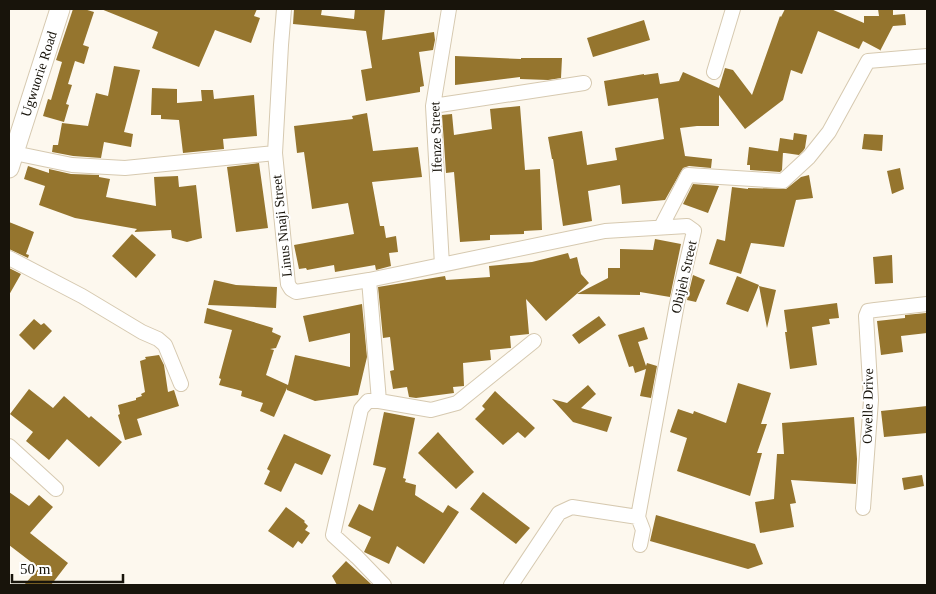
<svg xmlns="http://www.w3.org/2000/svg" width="936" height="594" viewBox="0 0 936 594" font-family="'Times New Roman',serif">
	<rect width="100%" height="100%" fill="#fdf8ee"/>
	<path fill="#95752e" d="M73,9H84L94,12L83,45L89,47L84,64L75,61L68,84L72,85L66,104L69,105L64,122L43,116L48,99L51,100L62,62L56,60Z
		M101,9H257L254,16L260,18L251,43L215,30L199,67L152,48L158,32Z
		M294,9H322L321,15L354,19L355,9H385L382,40L434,32L435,40L433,50L419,52L424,86L420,87V92L366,101L361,70L372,68L366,31L293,24Z
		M785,9H831L864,23V16H879L878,9H893V15L905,14L906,25L893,26L880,51V50L863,41L859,49L818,31L802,74L791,70L783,100L745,129L719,95V126H697L680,128L685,156L712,159L711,168L689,166L683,168L665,200L622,204L620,185L588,191L592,221L563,226L553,159H552L548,137L582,131L587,165L617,160L615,148L664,139L658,98L608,106L604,81L644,74V75L658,73L660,84L679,81L683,72L719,88L725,68L733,70L752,95L780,16L781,17Z
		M644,20L650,40L593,57L587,38Z
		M455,56L521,59V58H562L561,78L548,80L520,79V77L455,85Z
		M114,66L140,70L124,132L133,134L131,147L104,142L101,158L73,156L52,152L53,145H58L62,123L88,126L96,93L108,96Z
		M152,88L177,89V103L202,101L201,90H213L214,99L254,95L257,136L223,139L224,149L183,153L179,120L161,119V115H151Z
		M520,106L525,170L540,169L542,230L524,231V234L490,235V240L460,242L454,172L446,173L442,115L452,114L454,135L492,129L490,109Z
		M367,113L373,151L418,147L422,177L372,182L380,226H384L386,238L396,236L398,252L389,253L391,266L376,270L375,265L335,272L334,265L307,270L306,268L299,269L294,245L354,234L348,203L312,209L304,152L297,153L294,126L353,119L352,116Z
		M794,133L807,135L805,148L803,151L799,155L778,152L780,138L793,140Z
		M864,134L883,135L882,151L862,149Z
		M749,147L783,152L782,170L780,172L750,170V165H747Z
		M259,163L268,228L236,232L227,167Z
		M28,166L49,173V169L71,174L99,175V177L110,179L106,197L156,206L154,177L178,176L179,187L196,185L202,238L187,242L172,238L171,230L134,232L137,229L75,218L39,205L45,186L24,179Z
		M900,168L904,189L892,194L887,171Z
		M809,175L813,198L796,200L784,247L751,243L741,274L709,264L717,239L725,241L732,187L748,189V188L786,189L801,177Z
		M693,184L719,186L708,213L683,204Z
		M9,222L34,232L26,254L29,255L28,258L9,249Z
		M132,234L156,255L136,278L112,256Z
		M655,239L681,244L670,297L640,292V295L577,294L608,278V268H620V249L653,250Z
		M568,253L570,259L577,257L581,274L589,283L546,321L526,299L529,334L510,336L511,348L490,350L491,360L463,363L464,386L453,387L454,393L416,398L409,397L407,387L393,389L390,371L394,370L390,337L383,338L378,287L445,276L446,280L490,277L489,266L532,262Z
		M892,255L893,283L875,284L873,257Z
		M9,268L21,274L9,295Z
		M693,275L705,280L696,302L687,300Z
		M737,276L759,285L748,312L726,304Z
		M214,280L236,285L277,287L276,308L208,305Z
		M759,286L776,290L767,328Z
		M837,303L839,318L829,319L830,324L812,327L817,365L790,369L785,332H787L784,310Z
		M362,304L367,357L358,395L315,401L287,390V388L274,417L260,411L263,403L241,396L242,391L219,385L221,379L219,378L232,330L204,323L207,308L273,328L272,332L281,336L276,348L270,349L274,350L266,375L288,385L295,355L350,367V333L309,342L303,316Z
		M926,313L927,333L901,336L903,352L881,355L877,321L905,318V315Z
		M599,316L606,325L579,344L572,335Z
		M34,319L41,325L44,323L52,331L34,350L19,335Z
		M644,327L648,339L638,342L646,366L647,363L657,366L651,398L640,396L646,369L635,373L633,366L629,367L618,335Z
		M159,355L164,365L168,392L174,390L179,406L137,419L142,435L125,440L118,415L120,414L118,405L136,400V398L142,396L141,394L145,392L140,361L146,359L145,357Z
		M738,383L771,393L761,424H767L757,453H762L750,496L677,471L687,438L670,432L678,409L693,414L694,411L726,423Z
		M588,385L596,394L581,408L612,417L607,432L573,422L552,399L567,403Z
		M29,389L53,408L64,396L89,418L91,416L122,442L99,467L67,439L49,460L26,441L33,432L10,414Z
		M495,391L535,428L525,438L518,432L503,445L475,419L485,409L482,406Z
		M927,406V433L884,437L881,411Z
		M384,412L415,418L403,478L406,479L405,482L416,485L415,495L443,513L448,505L459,512L424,564L397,546L389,564L364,552L371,537L348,526L359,504L373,511L386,468L373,465Z
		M854,417L857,459L856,484L791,480L796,503L790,504L794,527L760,533L755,502L774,499L777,454H784L782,423Z
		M438,432L474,472L456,489L418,453Z
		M284,434L331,455L322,475L295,463L281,492L264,484L270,471L267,469Z
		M922,475L924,486L904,490L902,478Z
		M9,492L29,506L39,495L53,507L30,533L68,563L51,585H24L39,568L9,545Z
		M483,492L530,528L516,544L470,509Z
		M286,507L305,521L304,522L308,526L305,530L310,533L302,544L298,541L293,548L268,531Z
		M656,515L755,544L763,564L748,569L650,541Z
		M346,561L370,583L372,585H337L332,576Z"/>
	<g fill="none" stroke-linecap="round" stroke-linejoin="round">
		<defs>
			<path id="street" d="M284,9L281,45L275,153L288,284L291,289L296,292L369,280L605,231L687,226L694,231L677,304L638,517L643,530L640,545
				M714,72L733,9
				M433,106L584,83
				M14,153L72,165L125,168L275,153
				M661,227L688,175L783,181L809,157L829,132L868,61L927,56
				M9,258L82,296L142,332L158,339L165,345L181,384
				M442,265L433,106L449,9
				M369,280L379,401
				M9,446L56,489
				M863,508L871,400L866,316L868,311L875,310L927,304
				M384,585L357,557L333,535L361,409L368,401H379L431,410L457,403L534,341
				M511,585L559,513L572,507L638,517"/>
			<path id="secondary" d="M9,168L60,9"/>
		</defs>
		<use href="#street" stroke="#d6c9b0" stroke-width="16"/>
		<use href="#secondary" stroke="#d6c9b0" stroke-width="21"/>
		<use href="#street" stroke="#fff" stroke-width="14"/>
		<use href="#secondary" stroke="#fff" stroke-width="19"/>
	</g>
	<g text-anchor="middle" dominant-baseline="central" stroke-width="4" stroke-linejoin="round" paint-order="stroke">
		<g font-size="14" fill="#18140b" stroke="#fff">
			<text transform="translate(39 74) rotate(-72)">Ugwuorie Road</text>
			<text transform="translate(436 137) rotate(-92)">Ifenze Street</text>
			<text transform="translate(282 226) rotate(-96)">Linus Nnaji Street</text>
			<text transform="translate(684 277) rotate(-77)">Obijeh Street</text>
			<text transform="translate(868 406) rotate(-89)">Owelle Drive</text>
		</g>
	</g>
	<rect width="936" height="594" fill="none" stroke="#18140b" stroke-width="20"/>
	<path d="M12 574v8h111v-8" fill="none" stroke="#18140b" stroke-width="2.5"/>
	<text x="20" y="574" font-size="15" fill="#18140b" stroke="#ffffff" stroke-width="4" paint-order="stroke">50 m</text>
</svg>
